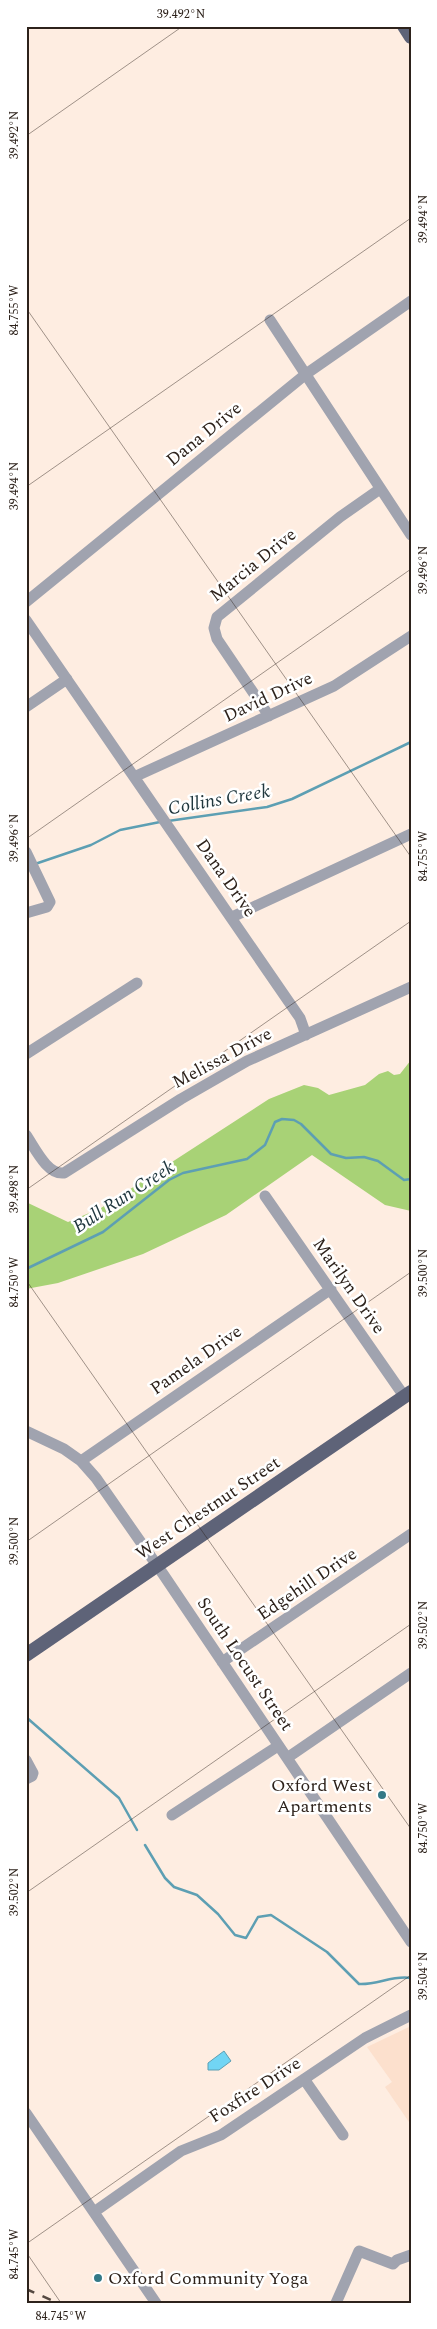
<svg xmlns="http://www.w3.org/2000/svg" width="437" height="2329" viewBox="0 0 437 2329" font-family="Spectral,serif">
	<rect width="100%" height="100%" fill="#feede1"/>
	<path fill="#fce0cd" d="M411,2026V2125L385,2087L392,2082L367,2047Z"/>
	<path fill="#a8d276" d="M411,1060V1211L385,1205L312,1155L226,1215L143,1254L58,1283L26,1289V1202L68,1222L101,1208L269,1099L304,1085L318,1088L329,1095L365,1085L379,1074L388,1071L394,1075L400,1074Z"/>
	<path fill="#71d5f4" stroke="#5d9fb3" d="M224,2051L231,2061L219,2070H208V2063Z"/>
	<g fill="none" stroke-linecap="round" stroke-linejoin="round">
		<path stroke="#5d9fb3" stroke-width="2.5" d="M168,821L267,807L292,799L411,742
			M35,864L91,845L120,830L160,822
			M26,1269L103,1232L169,1180L183,1173L247,1159L265,1145L275,1122L282,1119L294,1120L301,1124L331,1154L346,1158L364,1157L378,1161L404,1180L411,1179
			M26,1717L119,1798L137,1830
			M145,1845L165,1878L174,1887L197,1895L218,1914L235,1935L246,1938L258,1917L271,1915L327,1952L359,1984C378,1985 392,1975 411,1978"/>
		<path stroke="#a0a3af" stroke-width="11" d="M270,320L411,535
			M26,602L306,374L411,301
			M26,620L300,1018L306,1035
			M26,707L67,679
			M269,716L217,639L214,628L217,617L340,517L380,489
			M134,777L334,686L411,636
			M26,852L50,902L47,907L26,913
			M232,917L411,834
			M26,1054L137,983
			M26,1135C35,1148 47,1175 64,1173L181,1099L247,1061L411,987
			M265,1196L404,1396
			M26,1431L64,1449L81,1461L96,1478L163,1574L411,1942
			M81,1461L331,1289
			M222,1662L411,1534
			M287,1758L411,1673
			M26,1760L33,1773L32,1776L26,1779
			M172,1815L278,1746
			M304,2079L343,2135
			M26,2113L156,2303
			M94,2212L181,2151L221,2135L365,2038L411,2015
			M336,2303L359,2251L393,2264L397,2260L411,2255"/>
		<path stroke="#5e6378" stroke-width="14" d="M404,26L411,37
			M26,1655L411,1392"/>
		<path stroke="#554941" stroke-width="2.5" stroke-dasharray="9 9" stroke-linecap="butt" d="M26,2289L58,2303"/>
	</g>
	<path fill="none" stroke="#2d221b" stroke-width="1" stroke-opacity="0.45" d="M26,136L183,26M26,308L411,857M26,487L411,218M26,839L411,569M26,1190L411,921M26,1280L411,1829M26,1542L411,1272M26,1893L411,1624M26,2244L411,1975M26,2252L61,2303"/>
	<g fill="#347987" stroke="#fff" stroke-width="2">
		<circle cx="382" cy="1795" r="5"/>
		<circle cx="98" cy="2278" r="5"/>
	</g>
	<g text-anchor="middle" dominant-baseline="central" stroke-width="5" stroke-linejoin="round" paint-order="stroke">
		<g font-size="18" fill="#2d221b" stroke="#fff">
			<text transform="translate(204 434) rotate(-39)">Dana Drive</text>
			<text transform="translate(253 565) rotate(-39)">Marcia Drive</text>
			<text transform="translate(268 697) rotate(-25)">David Drive</text>
			<text transform="translate(226 878) rotate(55)">Dana Drive</text>
			<text transform="translate(222 1058) rotate(-28)">Melissa Drive</text>
			<text transform="translate(349 1286) rotate(55)">Marilyn Drive</text>
			<text transform="translate(196 1360) rotate(-35)">Pamela Drive</text>
			<text transform="translate(208 1508) rotate(-34)">West Chestnut Street</text>
			<text transform="translate(307 1584) rotate(-34)">Edgehill Drive</text>
			<text transform="translate(245 1664) rotate(56)">South Locust Street</text>
			<text transform="translate(255 2090) rotate(-33)">Foxfire Drive</text>
		</g>
		<g font-size="18" fill="#2d221b" stroke="#fff" text-anchor="end">
			<text x="372" y="1785">Oxford West<tspan x="372" dy="21">Apartments</tspan></text>
			<text x="108" y="2278" text-anchor="start">Oxford Community Yoga</text>
		</g>
		<g font-size="19" font-style="italic" fill="#20373e" stroke="#fff">
			<text transform="translate(219 800) rotate(-10)">Collins Creek</text>
			<text transform="translate(124 1197) rotate(-33)">Bull Run Creek</text>
		</g>
	</g>
	<rect width="437" height="2329" fill="none" stroke="#ffffff" stroke-width="55"/>
	<rect x="28" y="28" width="382" height="2274" fill="none" stroke="#2d221b" stroke-width="2"/>
	<g font-size="12" text-anchor="middle" fill="#2d221b">
		<text x="181" y="18">39.492°N</text>
		<text transform="translate(14 135) rotate(-90)" y="4">39.492°N</text>
		<text transform="translate(423 219) rotate(-90)" y="4">39.494°N</text>
		<text transform="translate(14 310) rotate(-90)" y="4">84.755°W</text>
		<text transform="translate(14 486) rotate(-90)" y="4">39.494°N</text>
		<text transform="translate(423 570) rotate(-90)" y="4">39.496°N</text>
		<text transform="translate(14 838) rotate(-90)" y="4">39.496°N</text>
		<text transform="translate(423 856) rotate(-90)" y="4">84.755°W</text>
		<text transform="translate(14 1189) rotate(-90)" y="4">39.498°N</text>
		<text transform="translate(423 1273) rotate(-90)" y="4">39.500°N</text>
		<text transform="translate(14 1282) rotate(-90)" y="4">84.750°W</text>
		<text transform="translate(14 1541) rotate(-90)" y="4">39.500°N</text>
		<text transform="translate(423 1625) rotate(-90)" y="4">39.502°N</text>
		<text transform="translate(423 1828) rotate(-90)" y="4">84.750°W</text>
		<text transform="translate(14 1892) rotate(-90)" y="4">39.502°N</text>
		<text transform="translate(423 1976) rotate(-90)" y="4">39.504°N</text>
		<text transform="translate(14 2254) rotate(-90)" y="4">84.745°W</text>
		<text x="61" y="2320">84.745°W</text>
	</g>
</svg>
